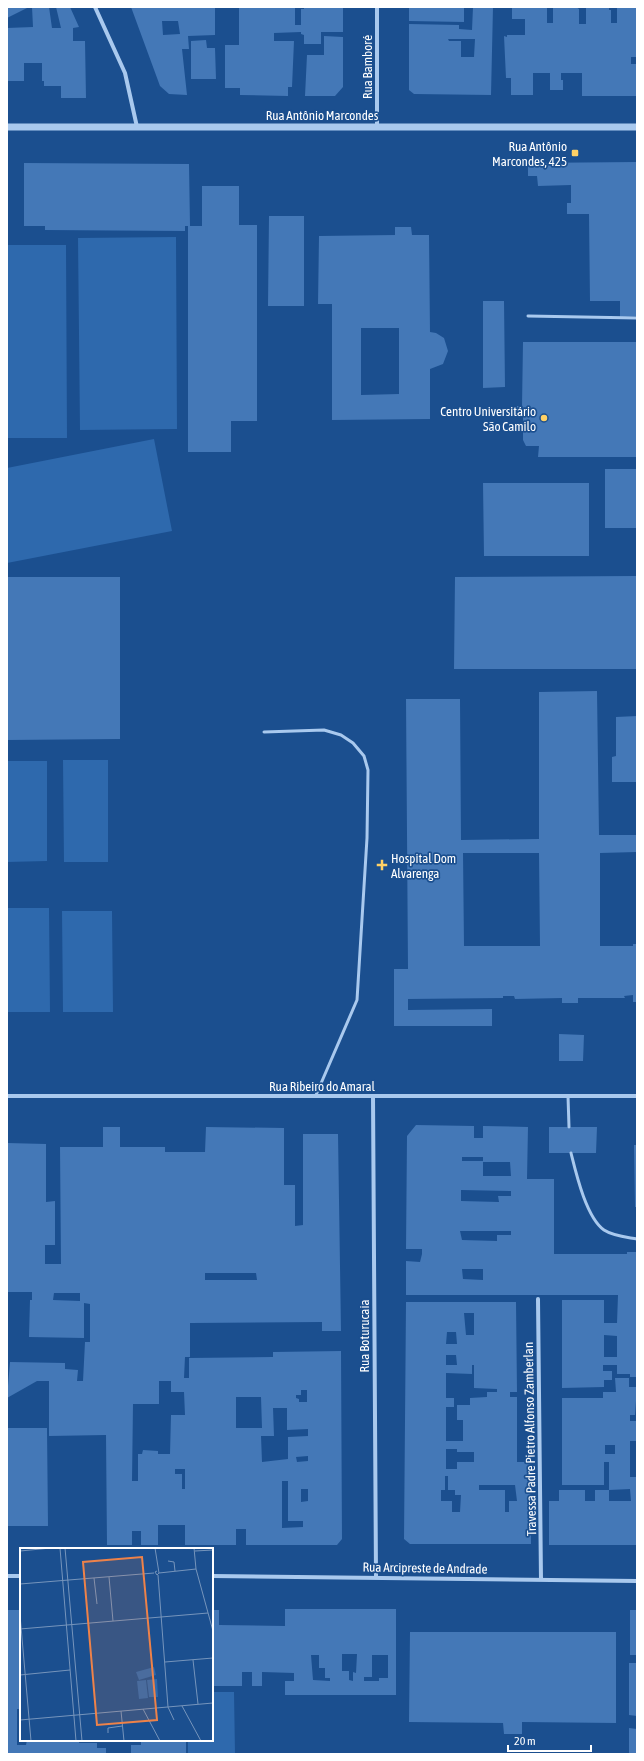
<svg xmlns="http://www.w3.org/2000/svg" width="644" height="1761" viewBox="0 0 644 1761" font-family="'Asap Condensed',sans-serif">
	<rect width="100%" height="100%" fill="#1b4f8f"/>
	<path fill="#2e69ad" d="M176,237L177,429L80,430L78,238Z
		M7,245H66L67,438H7Z
		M154,439L172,531L7,563V468Z
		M63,760H108V862H64Z
		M7,761H47V861L7,862Z
		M7,908H49L50,1012H7Z
		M62,911H112L113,1012H63Z
		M212,1692H234L235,1754H188V1740H212Z"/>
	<path fill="#4478b7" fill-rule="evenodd" d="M7,7H29L7,18Z
		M32,7H49L52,28H61L56,7H70L79,27L73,28V41H85L86,98H61V86H44V81H42V63H24V81H7V28L33,27Z
		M131,7H215V35L188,36L189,49H182L187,95L169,94L160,86ZM162,21H178L180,34L163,35Z
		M239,7H295V25H301V9H304V7H343V32H321V44H304V35L301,34V32L274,33V41H294L292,87H288V96L240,95V88H225V45H239Z
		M409,7H464V22L409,21Z
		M473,7H493L491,95L414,94L409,90V24L459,25V29L472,30ZM448,39H475L474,57H461V41H449Z
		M512,7H547V23H553V8L576,7L579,9V24H586V7H609V10H611V23H617V7H637V57H631V64H637V96H582V73H561V80H563V90H550V73H533V95H511V78H506L504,36L507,37V35H525V19H512Z
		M324,36L343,37V87L335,96H305L307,55H324Z
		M206,40L207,48H215L216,79H191V41Z
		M637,162V316L620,317V301H590L589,214H567V203H571V185L538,186L537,176H528V163Z
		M24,163L189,164L190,226H202V186H239V225H257V421H231V452H188V226H185V231L45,230V226H24Z
		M269,216H304V306H268Z
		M395,227H411L412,235H429L430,332L436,333L444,338L448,351L443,364L430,369V419L332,420V304H318L319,236L395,235ZM361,328H399V394L361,395Z
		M483,301H504L505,387L483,388Z
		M523,342H637V457H538L539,446H526L523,440V417H517V406H522Z
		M605,469H637V528H605Z
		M483,483H589V556H484Z
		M637,576V669H454L455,577Z
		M7,577H120V739L7,740Z
		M597,691L599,835H637V852L600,853V946H633V944H637V1002H633V995L624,996L625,998H578V1003H562V998L515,999L514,996H503V998L408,999V1010L492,1009V1026H394V969H408L406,699H460L461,840L539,839V692ZM463,853H539L540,946H464Z
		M637,716V782H612V757L616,756V717Z
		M559,1034L584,1035L583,1061H559Z
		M416,1125L474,1126V1138H483V1126L528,1127L527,1179H554V1254H627V1252H637V1377H630V1374H617V1365H603V1371H612V1380H604V1387L562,1388V1300H604V1323H617L618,1295H406V1261L420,1262L422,1254V1249H406L407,1136ZM462,1157H483V1162H510L511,1176H483V1161H462ZM461,1190L511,1191V1196H498L499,1202L461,1201ZM460,1231H511V1235H497V1241L462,1240ZM462,1269H483V1280L463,1279ZM604,1335L617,1336V1357H604Z
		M103,1127H120V1147H165V1152H205L206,1127L284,1128V1185H295V1226L303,1225V1134H338L341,1331H322V1322L190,1323V1357H185L184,1378H189V1358L273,1357V1352L341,1351L342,1539L337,1545H246V1529H236V1545H185V1525H158V1545H141V1531H132V1545H107L106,1435L49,1436V1381H37L7,1398L10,1362L65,1363V1369L78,1370L77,1381H83L85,1342H90V1304L84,1303V1338L29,1337L30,1300H32V1292H7V1143L46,1144V1202L55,1201V1245H45V1264H61L60,1147H103ZM205,1273H256L257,1280H205ZM54,1293H80V1301L53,1300ZM159,1381H171V1392H184L185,1415H171L170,1454H158V1451L143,1450L142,1454H138V1481H132L133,1404H159ZM301,1390H307V1402H299V1399L296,1398V1395H301ZM236,1397H261L262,1428H236ZM273,1408H287V1430L308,1429V1436L288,1437V1459L262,1462L261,1436H274ZM308,1456V1461L297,1462L296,1457ZM175,1469H185V1489H182V1474H175ZM282,1481H288V1521H303V1527L282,1528ZM301,1489H308V1501L301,1502Z
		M549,1127H597L596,1153H549Z
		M634,1145H637V1207H635Z
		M406,1302H516L517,1392H510V1397H517V1462H530L531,1544H410L404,1539ZM464,1313H474V1335H466ZM447,1332H456L457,1344H446ZM446,1355H456L457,1365H446ZM472,1365H474V1388L497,1389V1392H487V1397L470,1398V1405H457V1420H463V1441H446V1407H454V1398H446V1373L472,1374ZM446,1449H457V1452H474V1462H457V1469H446ZM445,1476H448V1490H455V1495H461L460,1512H452V1501H441V1490H445ZM479,1485H515L517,1501H509V1512H505V1490H479Z
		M615,1378H629V1387H637L635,1415H630V1421H637V1441H630V1477H637V1545H549V1501H559V1490H585V1501H595V1490H609V1501H631L630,1489L609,1490V1462H604V1485H562V1398H603V1392H616ZM605,1445H615V1454H605Z
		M7,1428H47L48,1526H7Z
		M285,1609H396V1695H285V1681H294V1673L262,1672V1686H252V1672H242V1686H212V1610H219V1625L285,1626ZM342,1654H357L356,1673L353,1672V1681L349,1680V1671H342ZM311,1655H319V1668H325V1678H330V1681L313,1680ZM372,1655H388V1678H379V1681H364V1677H372Z
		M7,1610H21V1709H17V1745H26L27,1740H79V1743H97V1748H106V1754H7Z
		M630,1610H637V1655H630Z
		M410,1632H616V1723L522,1722V1734H504L503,1723L409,1722Z
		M629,1663H637V1716L629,1715Z
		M629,1728L637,1729V1754H629Z
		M141,1740H186V1754H131V1745H141Z"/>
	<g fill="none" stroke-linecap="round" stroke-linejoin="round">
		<path stroke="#a9c9ee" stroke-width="3" d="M528,316L637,318
			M264,732L324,730L341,735L353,743L364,756L368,770L367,838L357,1000L316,1095
			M568,1096L569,1127
			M571,1153C576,1173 586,1217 604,1230C613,1236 626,1237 637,1239"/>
		<path stroke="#a9c9ee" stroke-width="4" d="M95,7L125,73L137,127
			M377,7V127
			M7,1096H637
			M373,1096L376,1577
			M538,1299L541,1580
			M7,1576H21
			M212,1576L637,1581"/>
		<path stroke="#a9c9ee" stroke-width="7" d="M7,127H637"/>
	</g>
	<g fill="#ffd166" stroke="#1b4f8f" stroke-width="1.5">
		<rect x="571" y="149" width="8" height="8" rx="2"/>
		<circle cx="544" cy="418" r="4"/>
		<path d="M380 859h4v4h4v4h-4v4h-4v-4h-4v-4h4z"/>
	</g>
	<g text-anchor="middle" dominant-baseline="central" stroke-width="3.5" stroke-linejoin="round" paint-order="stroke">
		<g font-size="13" fill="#fff" stroke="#1b4f8f">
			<text transform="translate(367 67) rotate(-90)">Rua Bamboré</text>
			<text x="322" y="115">Rua Antônio Marcondes</text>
			<text x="322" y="1086">Rua Ribeiro do Amaral</text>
			<text transform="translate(364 1336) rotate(-90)">Rua Boturucaia</text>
			<text transform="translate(530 1439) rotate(-91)">Travessa Padre Pietro Alfonso Zamberlan</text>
			<text transform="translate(425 1568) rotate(1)">Rua Arcipreste de Andrade</text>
		</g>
		<g font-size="13" fill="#fff" stroke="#1b4f8f" text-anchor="end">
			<text x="567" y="146">Rua Antônio<tspan x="567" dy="15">Marcondes, 425</tspan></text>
			<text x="536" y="411">Centro Universitário<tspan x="536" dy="15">São Camilo</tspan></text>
			<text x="391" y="858" text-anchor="start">Hospital Dom<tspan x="391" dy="15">Alvarenga</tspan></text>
		</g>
	</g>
	<g transform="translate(20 1548)">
		<rect width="193" height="193" fill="#1b4f8f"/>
		<path d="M134,119L136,127L119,132L116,124ZM137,131L138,149H129L127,132ZM126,132L128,150L119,151L117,133Z" fill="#2e69ad"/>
		<path fill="none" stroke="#7695bc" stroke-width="1" d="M40,0L56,193M45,0L62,193M135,0L139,25L137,27L135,24L137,23M174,0L176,21L193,83M0,3L31,0M175,3L193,2M148,13L154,14L155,23M139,25L176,21M138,27L148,159L154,172M89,29L93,73M74,30L77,56M0,36L134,25M0,67L11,193M0,81L188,65M173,112L178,156M145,114L193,110M0,127L50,122M162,158L181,193M123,161L140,193M101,163L104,193M0,172L193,155M88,185V180L102,178"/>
		<path fill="#ee8249" fill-opacity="0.15" stroke="#ee8249" stroke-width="2" d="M122,9L137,172L77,177L63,14Z"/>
		<rect width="193" height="193" fill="none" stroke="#fff" stroke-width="2"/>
	</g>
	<rect width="644" height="1761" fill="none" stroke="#ffffff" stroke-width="16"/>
	<path d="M508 1745v6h83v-6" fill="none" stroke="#ffffff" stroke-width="2"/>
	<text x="514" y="1745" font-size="12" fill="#ffffff" stroke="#1b4f8f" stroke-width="3" paint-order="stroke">20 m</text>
</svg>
